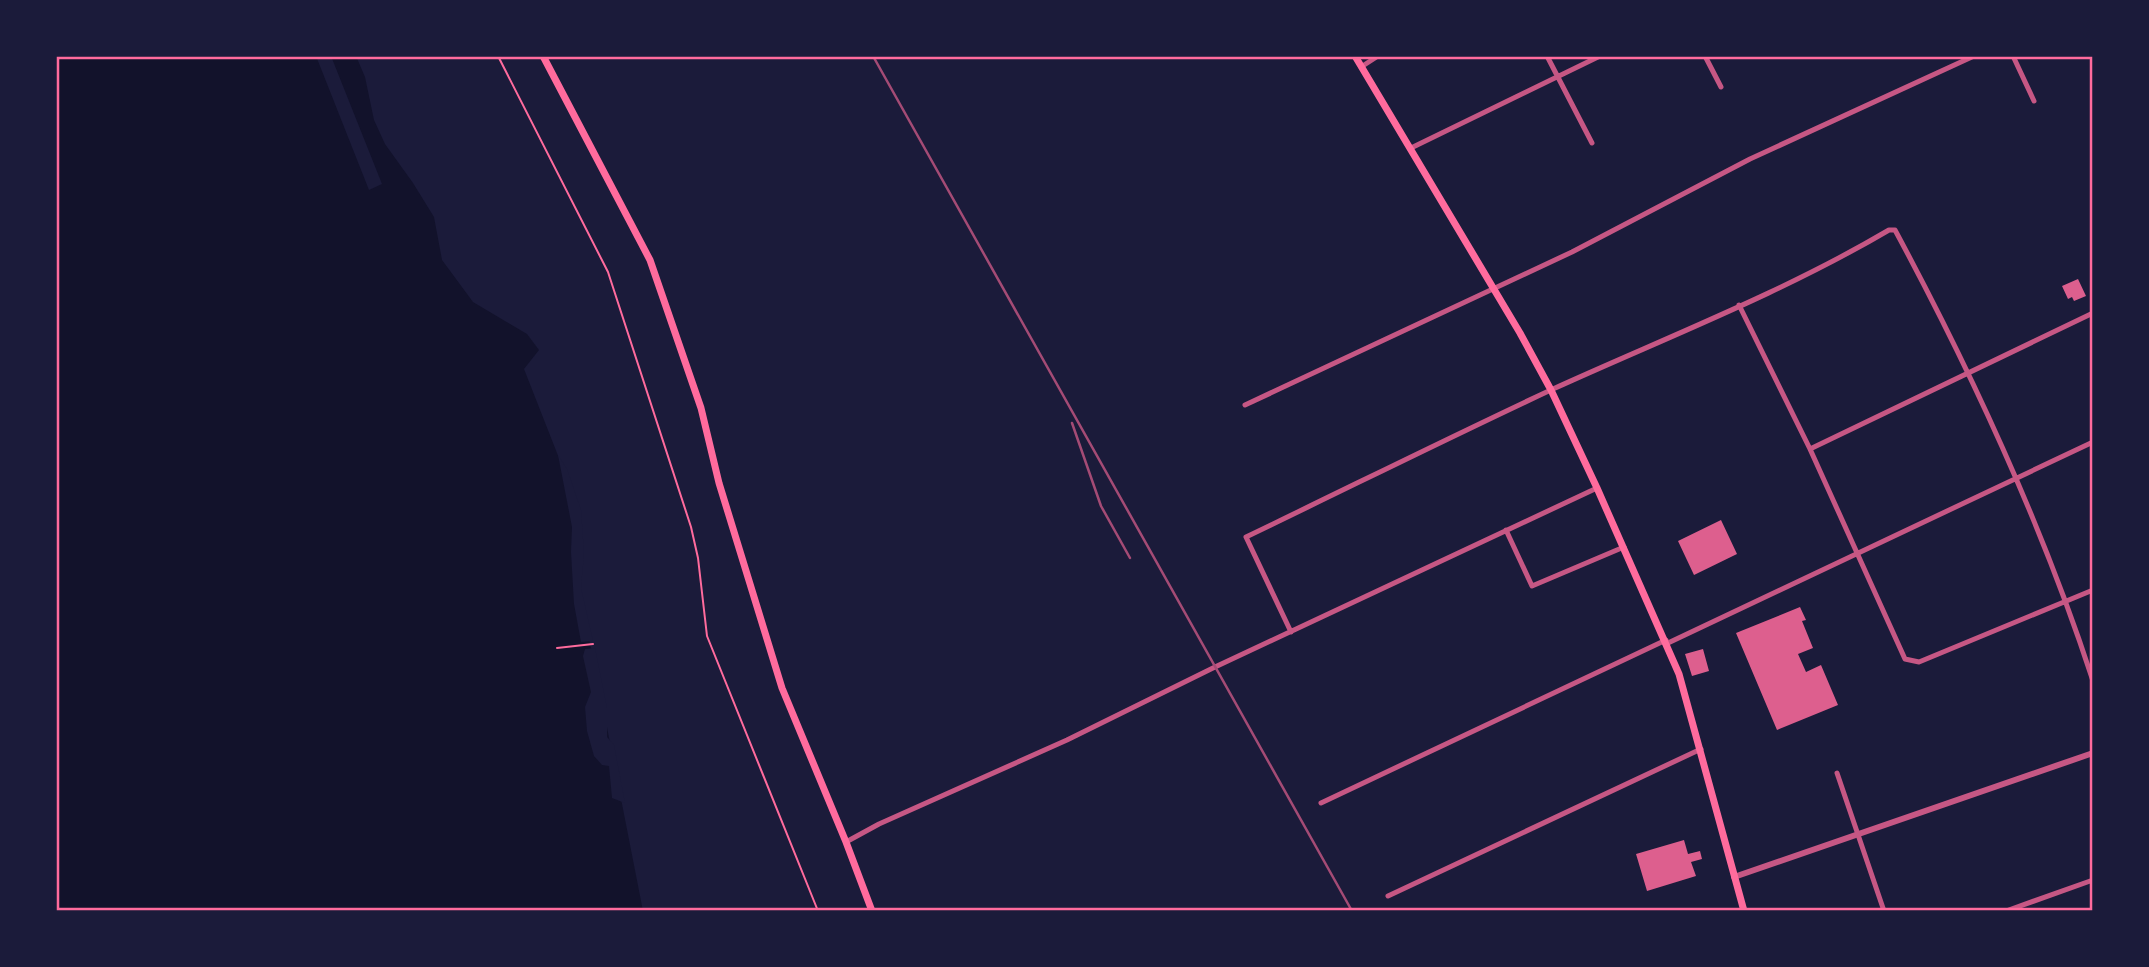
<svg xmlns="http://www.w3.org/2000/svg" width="2149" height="967" viewBox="0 0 2149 967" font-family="'Nunito Sans',sans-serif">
	<rect width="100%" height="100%" fill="#1b1b3a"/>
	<path fill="#12122b" d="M56,56H356L365,77L374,120L385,144L413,183L434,217L442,260L473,302L527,334L539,350L524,369L577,504V588L594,661L643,911H56Z"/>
	<path fill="#1b1b3a" d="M316,56H331L382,184L369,190Z
		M558,455L567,469L581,510L584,553L581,588L593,641L581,642L574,604L571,552L572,527Z
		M595,648L607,708V737L614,745L625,803L612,798L609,766L602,765L594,756L587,731L585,707L591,692L583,656L585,649Z"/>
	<path fill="#dd5f8e" d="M2078,279L2086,296L2074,301L2072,297L2068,299L2062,286Z
		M1721,520L1737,554L1694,575L1678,541Z
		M1800,607L1806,620L1802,621L1813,648L1798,654L1806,672L1821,665L1838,705L1777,730L1736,633Z
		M1703,649L1709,671L1692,676L1685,654Z
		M1684,840L1688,854L1700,851L1702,859L1691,862L1696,876L1647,891L1636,854Z"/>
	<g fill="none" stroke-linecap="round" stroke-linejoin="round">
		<path stroke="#ff6b9d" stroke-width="2" d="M498,56L608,272L691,527L698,558L707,636L818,911
			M557,648L593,644"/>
		<path stroke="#c65784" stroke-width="5" d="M1547,56L1592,143
			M1705,56L1721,87
			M2013,56L2034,101
			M1361,67L1378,56
			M1411,148L1600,56
			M1739,305L1810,449L1905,659L1919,662L2093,590
			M1245,405L1572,252L1750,159L1974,56
			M1810,449L2093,313
			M1506,530L1532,586L1624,547
			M1291,632L1246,537C1348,488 1450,437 1553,389C1665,338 1782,293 1889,230H1895C1973,375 2042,524 2093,681
			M1668,643L2093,442
			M1837,773L1884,911
			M1321,803L1666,640
			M846,842L879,824L1067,740L1215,667L1597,488
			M1388,896L1701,749
			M2006,911L2093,880"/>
		<path stroke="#c65784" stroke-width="6" d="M1734,877L2093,753"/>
		<path stroke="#ff6b9d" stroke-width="7" d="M543,56L650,260L701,408L719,483L782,688L846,842L872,911
			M1355,56L1520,333L1551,390L1597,488L1679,674L1744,911"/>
		<path stroke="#a44b75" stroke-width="2.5" d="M873,56L1352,911
			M1072,423L1101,506L1130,558"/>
	</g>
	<rect width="2149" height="967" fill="none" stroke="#1b1b3a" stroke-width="116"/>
	<rect x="58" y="58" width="2033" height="851" fill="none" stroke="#ff6b9d" stroke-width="2.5"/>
</svg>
